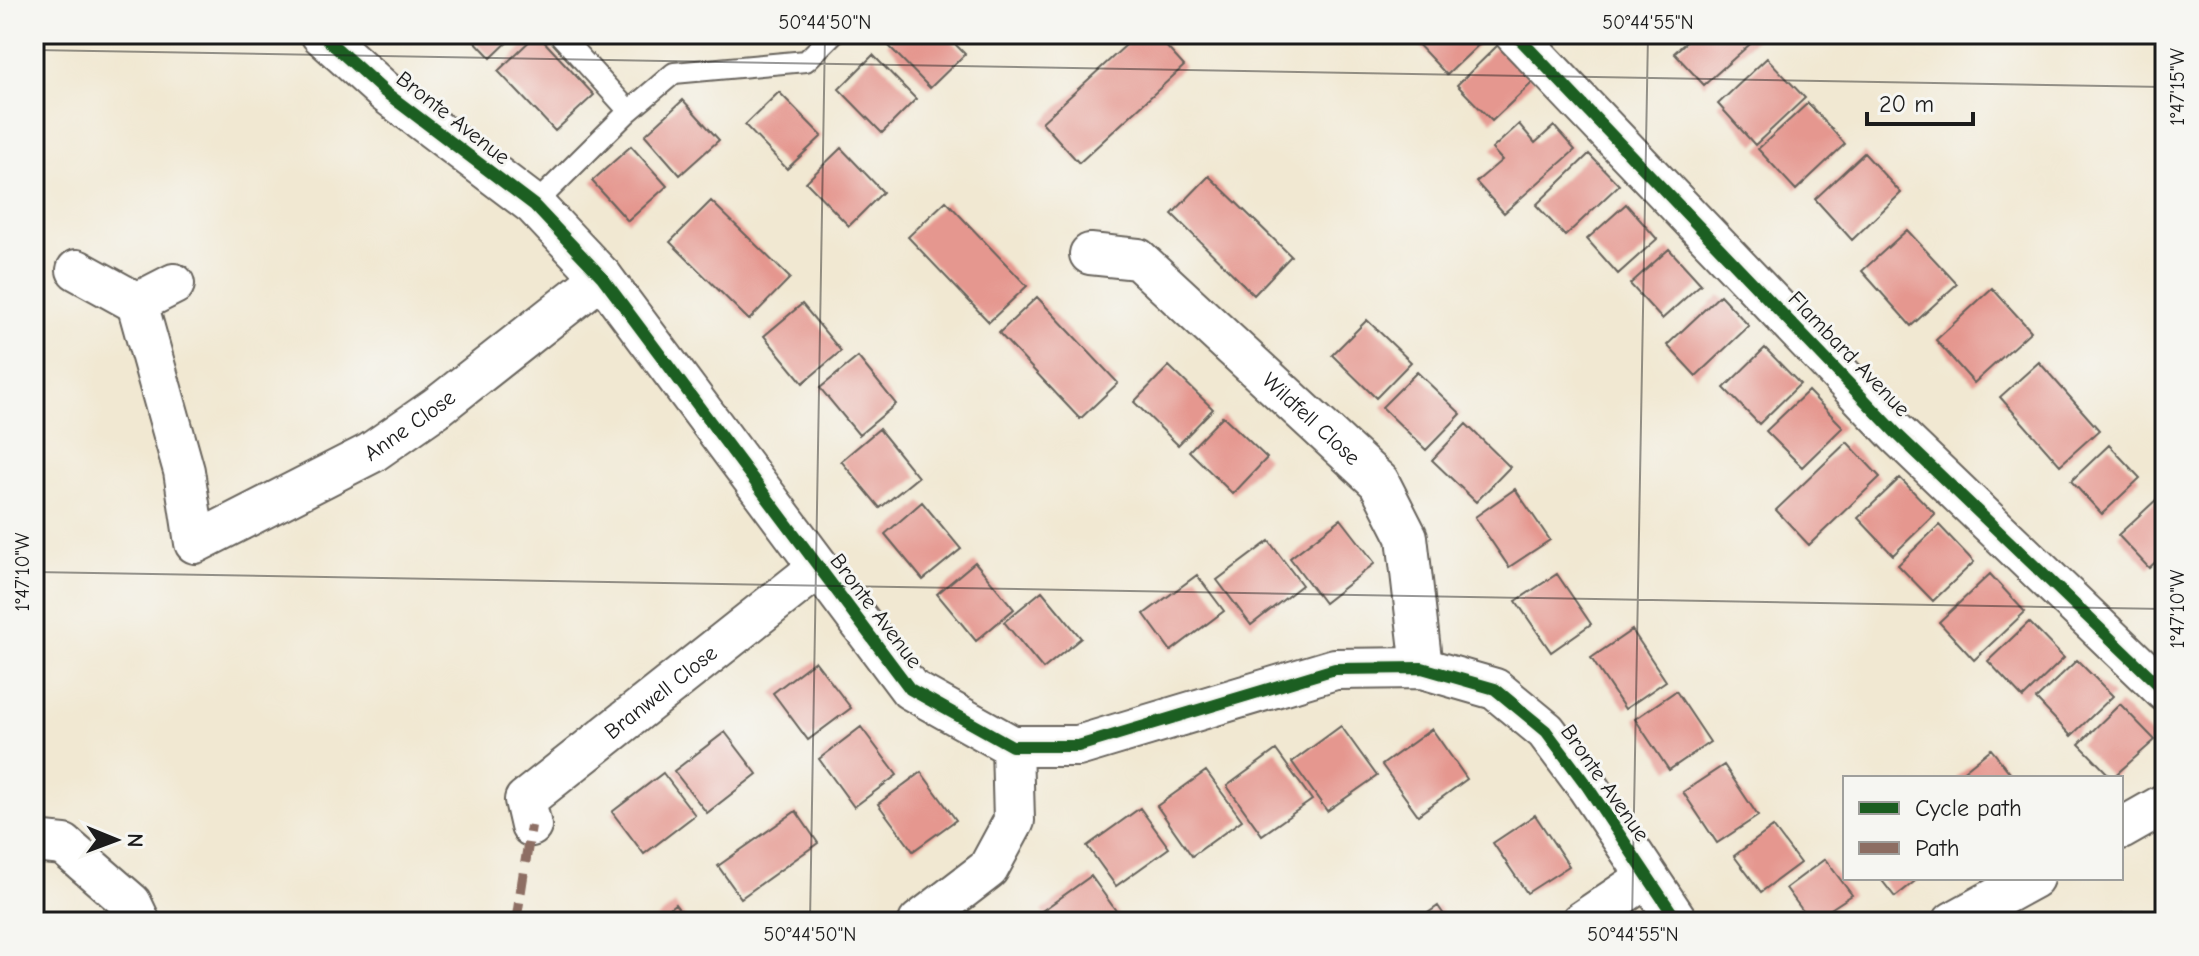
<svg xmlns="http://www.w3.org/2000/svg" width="2199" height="956" viewBox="0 0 2199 956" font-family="'Comic Neue',sans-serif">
	<rect width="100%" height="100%" fill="#f6f6f2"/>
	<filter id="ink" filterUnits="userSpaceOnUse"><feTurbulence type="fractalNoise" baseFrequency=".0125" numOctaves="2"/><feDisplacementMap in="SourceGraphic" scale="16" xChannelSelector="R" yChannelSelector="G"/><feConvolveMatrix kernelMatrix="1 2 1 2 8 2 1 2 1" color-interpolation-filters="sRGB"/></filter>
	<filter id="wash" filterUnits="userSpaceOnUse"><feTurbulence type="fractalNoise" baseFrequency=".006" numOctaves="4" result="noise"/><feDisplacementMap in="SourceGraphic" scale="32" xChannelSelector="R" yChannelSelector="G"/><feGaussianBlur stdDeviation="1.8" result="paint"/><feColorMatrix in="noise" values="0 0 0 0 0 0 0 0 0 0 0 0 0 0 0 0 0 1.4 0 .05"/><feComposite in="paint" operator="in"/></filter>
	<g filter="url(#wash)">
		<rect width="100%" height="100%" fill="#f1e8d2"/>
		<g id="blocks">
			<path fill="#e5978f" d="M468,34H516L491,58Z
				M537,34L594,95L555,131L498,71Z
				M897,34H945L965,54L930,88L887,44Z
				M1138,34H1155L1184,66L1079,163L1042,122Z
				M1417,34H1490L1447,75L1413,39Z
				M1695,34H1755L1758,37L1704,85L1674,53Z
				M1498,45L1534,81L1492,121L1457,85Z
				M873,55L916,99L882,133L839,89Z
				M1767,58L1805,98L1755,145L1718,104Z
				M779,92L822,136L787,169L745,125Z
				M683,100L719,140L680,175L645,135Z
				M1808,103L1845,144L1796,190L1758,149Z
				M1519,124L1535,143L1554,126L1575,150L1504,213L1476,182L1502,160L1492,149Z
				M631,146L667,186L628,221L592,181Z
				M841,148L883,192L849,226L806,182Z
				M1864,153L1901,193L1852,240L1815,199Z
				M1589,154L1619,185L1565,236L1536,205Z
				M1209,176L1291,256L1254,295L1172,214Z
				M711,201L790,278L749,320L670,242Z
				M946,201L1027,286L989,322L908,237Z
				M1626,204L1657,239L1618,274L1587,239Z
				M1907,230L1957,284L1911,326L1862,271Z
				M1669,249L1701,284L1662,319L1630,284Z
				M1992,288L2031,331L1974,383L1936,340Z
				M1720,295L1749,326L1696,376L1667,345Z
				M1037,297L1118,383L1080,419L999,333Z
				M802,304L841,351L803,383L764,336Z
				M1367,320L1411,362L1376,398L1332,355Z
				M1765,348L1800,384L1759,424L1724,388Z
				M858,357L896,404L859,435L820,388Z
				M2039,362L2099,430L2060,465L2000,397Z
				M1169,366L1213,409L1178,445L1134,402Z
				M1417,372L1461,414L1426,450L1382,407Z
				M1808,391L1843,427L1802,467L1766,431Z
				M1223,416L1267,458L1233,494L1189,451Z
				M1466,424L1510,467L1476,502L1432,460Z
				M879,429L918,477L880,508L841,461Z
				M1847,442L1880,477L1809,545L1776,510Z
				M2109,445L2140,478L2102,514L2071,481Z
				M1900,478L1935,514L1893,555L1858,518Z
				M1515,489L1550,540L1509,567L1475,517Z
				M2157,499L2165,508V553L2149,568L2118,535Z
				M922,502L961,549L923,580L885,534Z
				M1341,519L1375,563L1324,603L1290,558Z
				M1939,525L1974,562L1933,601L1898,565Z
				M1269,541L1302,585L1251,625L1217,580Z
				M975,562L1014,609L976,641L937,594Z
				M1557,574L1591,624L1551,652L1516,601Z
				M1990,574L2025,612L1974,660L1939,622Z
				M1197,575L1224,611L1171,651L1144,614Z
				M1042,591L1081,638L1043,669L1004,622Z
				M2029,622L2064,658L2023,698L1988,661Z
				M1632,630L1666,681L1625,709L1591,658Z
				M2077,660L2113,696L2071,736L2036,699Z
				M815,661L851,708L808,740L773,693Z
				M1676,691L1710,742L1669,770L1635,719Z
				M2120,704L2155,740L2112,778L2079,744Z
				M1341,726L1377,776L1327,811L1292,762Z
				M861,727L897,775L854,807L819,759Z
				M1432,729L1467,779L1418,815L1382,765Z
				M725,732L757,774L707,813L674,771Z
				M1991,749L2014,778H1955Z
				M1276,750L1312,800L1262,835L1227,786Z
				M1724,765L1758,816L1717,843L1683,792Z
				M1206,771L1242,820L1192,856L1157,806Z
				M921,772L956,820L913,851L878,804Z
				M663,773L695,815L644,854L612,812Z
				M1140,808L1169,848L1116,886L1087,846Z
				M796,811L818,843L741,898L718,866Z
				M1535,815L1569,866L1527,893L1493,843Z
				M1773,827L1800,863L1761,892L1734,856Z
				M1825,859L1852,895L1811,922L1786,888Z
				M1091,876L1119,915L1109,922H1050L1042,911Z
				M1880,878H1919L1895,897Z
				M675,904L689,922H652Z
				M1438,906L1449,922H1415Z
				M2123,913L2127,922H2102Z"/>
		</g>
	</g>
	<g filter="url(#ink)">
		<use href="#blocks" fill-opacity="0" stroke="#67635c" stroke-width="2"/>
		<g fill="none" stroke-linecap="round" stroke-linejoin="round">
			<defs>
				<path id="service" d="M559,34L629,111
					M534,205L629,111L674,73L806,61L833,34"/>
				<g id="minor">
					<path d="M321,34L385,92L534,205L602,277L910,689L1012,746H1078L1335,669L1422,668L1495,689L1546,731L1587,786L1678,922"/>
					<path d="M1515,34L1897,434L2165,691"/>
					<path id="s1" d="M1090,254L1138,259L1379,482L1407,537L1422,668"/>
					<path d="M77,270L137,303"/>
					<path id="s2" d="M174,284L137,303L184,471L195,543L371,453L437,407L602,277"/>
					<path id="s3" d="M531,826L525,800L818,568"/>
					<path d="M2121,829L2165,804"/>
					<path d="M34,842L64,845L131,903L140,922"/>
					<path d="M919,922L988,869L1014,821L1012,746"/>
					<path d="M1581,922L1646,878"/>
					<path d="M1953,922L2033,878"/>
				</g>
			</defs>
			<use href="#service" stroke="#67635c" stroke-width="24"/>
			<use href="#minor" stroke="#67635c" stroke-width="44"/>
			<use href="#service" stroke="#fff" stroke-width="20"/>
			<use href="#minor" stroke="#fff" stroke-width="40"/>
			<path stroke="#8d6e63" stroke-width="10" stroke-dasharray="20 10" stroke-linecap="butt" d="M516,922L531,826"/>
			<defs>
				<path id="cycleway" d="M321,34L385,92L534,205L602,277L910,689L1012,746H1078L1335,669L1422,668L1495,689L1546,731L1587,786L1678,922
					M1515,34L1897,434L2165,691"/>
			</defs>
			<use href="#cycleway" stroke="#f6f6f2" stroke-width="17"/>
			<use href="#cycleway" stroke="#1b5e20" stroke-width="12"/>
		</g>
	</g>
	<path fill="none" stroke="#1c1c1c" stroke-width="2" stroke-opacity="0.45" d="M34,50L2165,87M34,572L2165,609M810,922L825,34M1632,922L1648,34"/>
	<g text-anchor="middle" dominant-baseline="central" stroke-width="6" stroke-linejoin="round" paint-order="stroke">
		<g font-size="22" fill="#1c1c1c" stroke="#f6f6f2">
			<text transform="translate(453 118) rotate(38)">Bronte Avenue</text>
			<text transform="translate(1849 354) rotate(46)">Flambard Avenue</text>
			<text stroke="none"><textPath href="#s1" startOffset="284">Wildfell Close</textPath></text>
			<text stroke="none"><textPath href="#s2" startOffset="534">Anne Close</textPath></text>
			<text transform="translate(876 611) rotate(53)">Bronte Avenue</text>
			<text stroke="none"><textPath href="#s3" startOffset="200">Branwell Close</textPath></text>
			<text transform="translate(1605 783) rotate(55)">Bronte Avenue</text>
		</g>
	</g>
	<rect width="2199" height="956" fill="none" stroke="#f6f6f2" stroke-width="88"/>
	<rect x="1843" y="776" width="280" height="104" fill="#f6f6f2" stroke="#9f9f9c" stroke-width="2"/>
	<rect x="1859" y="802" width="40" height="12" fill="#1b5e20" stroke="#9f9f9c" stroke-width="2"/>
	<text x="1915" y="816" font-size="24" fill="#1c1c1c">Cycle path</text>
	<rect x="1859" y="842" width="40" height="12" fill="#8d6e63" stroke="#9f9f9c" stroke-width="2"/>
	<text x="1915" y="856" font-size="24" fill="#1c1c1c">Path</text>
	<g transform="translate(116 840) rotate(91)" stroke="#f6f6f2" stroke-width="6" paint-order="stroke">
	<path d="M0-6L14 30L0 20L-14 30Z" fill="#1c1c1c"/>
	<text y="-12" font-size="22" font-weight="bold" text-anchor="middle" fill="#1c1c1c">N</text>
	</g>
	<path d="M1867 112v12h106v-12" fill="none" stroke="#1c1c1c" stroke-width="4"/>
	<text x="1879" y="112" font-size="24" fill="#1c1c1c" stroke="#f6f6f2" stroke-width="6" paint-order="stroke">20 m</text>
	<rect x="44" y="44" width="2111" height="868" fill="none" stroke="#1c1c1c" stroke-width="3"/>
	<g font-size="20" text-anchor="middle" fill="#1c1c1c">
		<text x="825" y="29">50°44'50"N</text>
		<text x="1648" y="29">50°44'55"N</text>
		<text transform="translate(2177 87) rotate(-90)" y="7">1°47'15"W</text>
		<text transform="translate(22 572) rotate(-90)" y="7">1°47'10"W</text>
		<text transform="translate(2177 609) rotate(-90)" y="7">1°47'10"W</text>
		<text x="810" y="941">50°44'50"N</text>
		<text x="1633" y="941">50°44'55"N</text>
	</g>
</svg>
